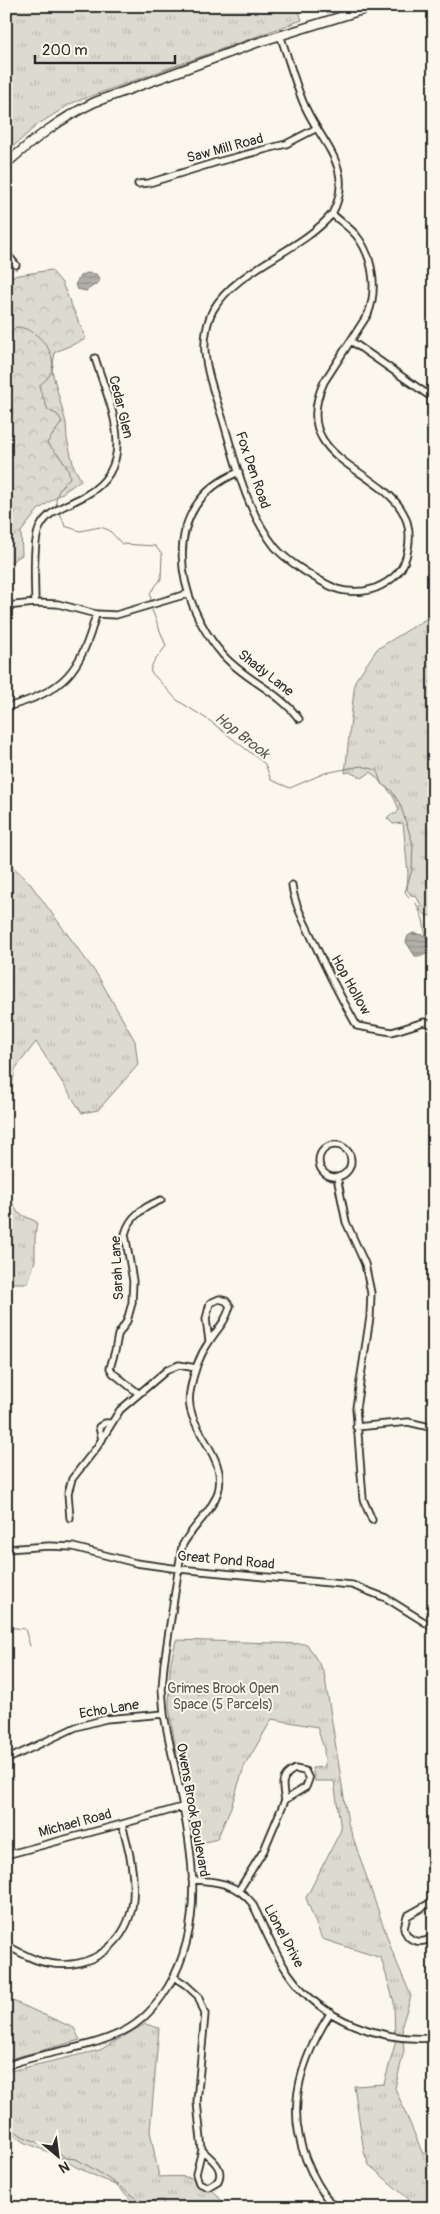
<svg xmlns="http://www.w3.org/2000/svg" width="440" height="2214" viewBox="0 0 440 2214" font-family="Pangolin,sans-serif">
	<defs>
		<pattern id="grass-tufts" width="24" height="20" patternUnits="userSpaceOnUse" patternTransform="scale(1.25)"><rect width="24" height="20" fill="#dddad0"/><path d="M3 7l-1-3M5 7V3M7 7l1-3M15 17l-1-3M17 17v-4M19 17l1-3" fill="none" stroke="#bebbb3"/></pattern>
		<pattern id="forest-crowns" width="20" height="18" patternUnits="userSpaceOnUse" patternTransform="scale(1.25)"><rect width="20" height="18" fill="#dddad0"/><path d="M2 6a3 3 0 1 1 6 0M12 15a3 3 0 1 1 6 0" fill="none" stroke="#bebbb3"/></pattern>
		<pattern id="water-rules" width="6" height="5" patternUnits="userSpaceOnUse" patternTransform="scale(1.25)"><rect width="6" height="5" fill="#b1afa7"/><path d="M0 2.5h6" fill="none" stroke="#908f88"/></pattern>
	</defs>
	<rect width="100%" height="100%" fill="#fbf7ec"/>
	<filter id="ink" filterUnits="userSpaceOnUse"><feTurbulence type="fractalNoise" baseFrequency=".02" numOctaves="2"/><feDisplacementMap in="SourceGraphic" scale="10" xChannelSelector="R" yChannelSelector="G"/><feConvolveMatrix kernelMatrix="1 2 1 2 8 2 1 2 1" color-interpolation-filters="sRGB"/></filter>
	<g filter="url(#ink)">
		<path fill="url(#grass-tufts)" stroke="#84827e" d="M6,6H297L302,20L72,103L37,125L6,153Z
			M434,614V915L427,916L420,910L421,905L416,896L411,895L407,890L408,874L403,823L393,824L387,818L391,814H396L399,810C392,789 384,787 371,772L362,778L349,772L345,773L355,681L377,649Z
			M6,860L29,882L98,976L135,1041L138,1065L98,1110L82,1113L36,1042L15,1069L10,1100L6,1106Z
			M6,1191L18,1213L37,1222L35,1238V1261L28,1283H6Z
			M176,1640L307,1644L324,1672L348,1823L392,1951L411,1996L402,2025L404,2051L395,2088L423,2154L434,2149V2167L427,2170L434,2195V2208H419L369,2165L364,2152L354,2086L384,2084L395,2044L394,2002L381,1958L322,1939L306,1898L341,1830L334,1781H315L312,1768L325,1767L324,1749L317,1727L272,1719L244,1767L231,1807L217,1839L191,1846L169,1707L170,1666Z
			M6,1998L74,2028L80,2040L6,2060Z
			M145,2024L159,2028L150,2131L159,2177C195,2175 207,2177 226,2208H140L117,2186L76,2167L56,2155L26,2143L6,2130V2072L100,2050Z"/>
		<path fill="url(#forest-crowns)" stroke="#84827e" d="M51,270L62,283L86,339L55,352L52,371L66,423L67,439L74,467L81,480L38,510L21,532L22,555L6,565V277Z"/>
		<path fill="url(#water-rules)" stroke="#7b7a75" d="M87,273L96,274L100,279L99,282L86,291L77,289L75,285L80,276Z
			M413,933L428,936L433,947L432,951L422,956H415L406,942L408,936Z"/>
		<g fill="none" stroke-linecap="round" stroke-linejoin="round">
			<path stroke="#7b7a75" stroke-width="1" d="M6,337L16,327C37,327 62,356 49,376C47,379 43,382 40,385V390L48,410L58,415L62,422L47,443C56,453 69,464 70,478C62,484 53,496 57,507
				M59,510L65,526L80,531L100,527L109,530L122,544L155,546L162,554L161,579L150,593L151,601
				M152,610L166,646L153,663L150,671L177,700L210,721L265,764L271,780L290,788L325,773L361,766L377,770L381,784L391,790L400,804L413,844L412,870L405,892L409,897
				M416,903L423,919L426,937
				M6,1627L25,1629L30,1646
				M6,2120L7,2126L24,2137L56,2149L65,2158L76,2159L97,2171L142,2202L163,2200L164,2208"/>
			<defs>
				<path id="street" d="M280,35C288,57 294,80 303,102C319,142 357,167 332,214C340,221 349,227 356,235C373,256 378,289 368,314L324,382C278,481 440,466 404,563C398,578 379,589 364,591C354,592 346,592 337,589C320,582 286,561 275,547C246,510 236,464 223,420C216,398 207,375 205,352C204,339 207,321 213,310C237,268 300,252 332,214
					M138,184L149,183L217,162L286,144L317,128
					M6,253L16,265
					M351,341L434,399
					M239,472C157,505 175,600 223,655C245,680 280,692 299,719
					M35,603C35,586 32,540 40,527C49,509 69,505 86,495C141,464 109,404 95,358
					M6,606L35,603L58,604L96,614L116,615L187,594
					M6,707C63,693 82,670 96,614
					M292,885C294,903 303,919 311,936C325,967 340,996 357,1026L392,1032L424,1022L434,1025
					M319 1161a16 16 0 1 1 32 0a16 16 0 1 1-32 0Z
					M337,1177L346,1222L365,1264L371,1293L370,1317L356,1408L363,1499L372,1520
					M138,1393L113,1373L110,1368L115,1351L118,1335L127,1321L132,1303L133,1281L125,1234C130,1216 144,1207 161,1200
					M356,1427L408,1422L434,1428
					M102,1440L99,1427L105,1423H111
					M70,1518L68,1493L72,1479L97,1447L120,1410L167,1370L179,1365L196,1368
					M6,1549L49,1546L73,1547L136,1563L179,1569L352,1585L386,1598L434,1628
					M6,1760L76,1727L106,1719L164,1714
					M122,1824L182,1807
					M6,1855L122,1824C129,1849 135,1873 133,1899C130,1942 91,1972 48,1963C34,1961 19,1952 6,1945
					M192,1880C216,1881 236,1883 252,1903C264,1926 273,1952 289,1974C321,2020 380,2042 434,2038
					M239,1890L264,1850L285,1800L306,1787L309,1779L305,1771L295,1769C280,1776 282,1786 285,1800
					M434,1891V1907
					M432,1902L407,1916L404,1928C407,1940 417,1944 428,1940L434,1933
					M174,1977L186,1985L198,1996L205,2014L197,2102L202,2150L196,2174L199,2183L208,2187L218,2181C225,2168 211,2159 202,2150
					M331,2012C286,2082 283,2141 334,2208
					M6,2066C44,2051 86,2050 122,2032C141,2023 157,2005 168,1987C218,1904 179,1802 164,1714L162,1689L164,1664L182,1546C192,1527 211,1513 218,1492C229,1454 183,1428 190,1392C193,1374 199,1356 209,1342C217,1329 226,1322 230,1306L226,1301L219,1299L210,1303L206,1319L209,1341
					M49,2208C59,2205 70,2202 80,2208"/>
				<path id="secondary" d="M6,164C34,139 61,118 95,102L256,43L375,6"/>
			</defs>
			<use href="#street" stroke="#2b2b2b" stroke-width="9"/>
			<use href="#secondary" stroke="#2b2b2b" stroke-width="11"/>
			<use href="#street" stroke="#fbf7ec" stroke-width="5.5"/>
			<use href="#secondary" stroke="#fbf7ec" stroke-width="8"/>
		</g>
	</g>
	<g text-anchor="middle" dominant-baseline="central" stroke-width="4" stroke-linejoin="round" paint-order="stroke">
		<g font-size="14" fill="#2b2b2b" stroke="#fbf7ec">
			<text transform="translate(225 148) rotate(-15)">Saw Mill Road</text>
			<text transform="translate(121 407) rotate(76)">Cedar Glen</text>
			<text transform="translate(253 470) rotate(71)">Fox Den Road</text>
			<text transform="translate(266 673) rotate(38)">Shady Lane</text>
			<text transform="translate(351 985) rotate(61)">Hop Hollow</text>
			<text transform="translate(117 1268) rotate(-93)">Sarah Lane</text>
			<text transform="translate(226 1560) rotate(5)">Great Pond Road</text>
			<text transform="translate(109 1709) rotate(-9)">Echo Lane</text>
			<text transform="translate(193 1810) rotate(80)">Owens Brook Boulevard</text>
			<text transform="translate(75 1823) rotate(-15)">Michael Road</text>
			<text transform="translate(284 1936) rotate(62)">Lionel Drive</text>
		</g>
		<g font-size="14" fill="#585754" stroke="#fbf7ec">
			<text x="223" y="1688">Grimes Brook Open<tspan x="223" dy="16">Space (5 Parcels)</tspan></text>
		</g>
		<g font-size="15" font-style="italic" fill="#5a5956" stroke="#fbf7ec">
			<text transform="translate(242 736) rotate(38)">Hop Brook</text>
		</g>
	</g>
	<rect width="440" height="2214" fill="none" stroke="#fbf7ec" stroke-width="25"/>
	<rect x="12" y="12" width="415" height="2189" fill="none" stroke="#2b2b2b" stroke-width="2" filter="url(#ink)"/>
	<g transform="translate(58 2156) rotate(151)" stroke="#fbf7ec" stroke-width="4" paint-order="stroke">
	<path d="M0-4L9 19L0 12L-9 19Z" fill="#2b2b2b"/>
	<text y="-8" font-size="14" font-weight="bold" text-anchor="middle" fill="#2b2b2b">N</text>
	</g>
	<path d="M35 55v8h140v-8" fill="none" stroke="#2b2b2b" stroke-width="2.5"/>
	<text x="42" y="55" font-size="15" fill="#2b2b2b" stroke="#fbf7ec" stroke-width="4" paint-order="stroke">200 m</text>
</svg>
